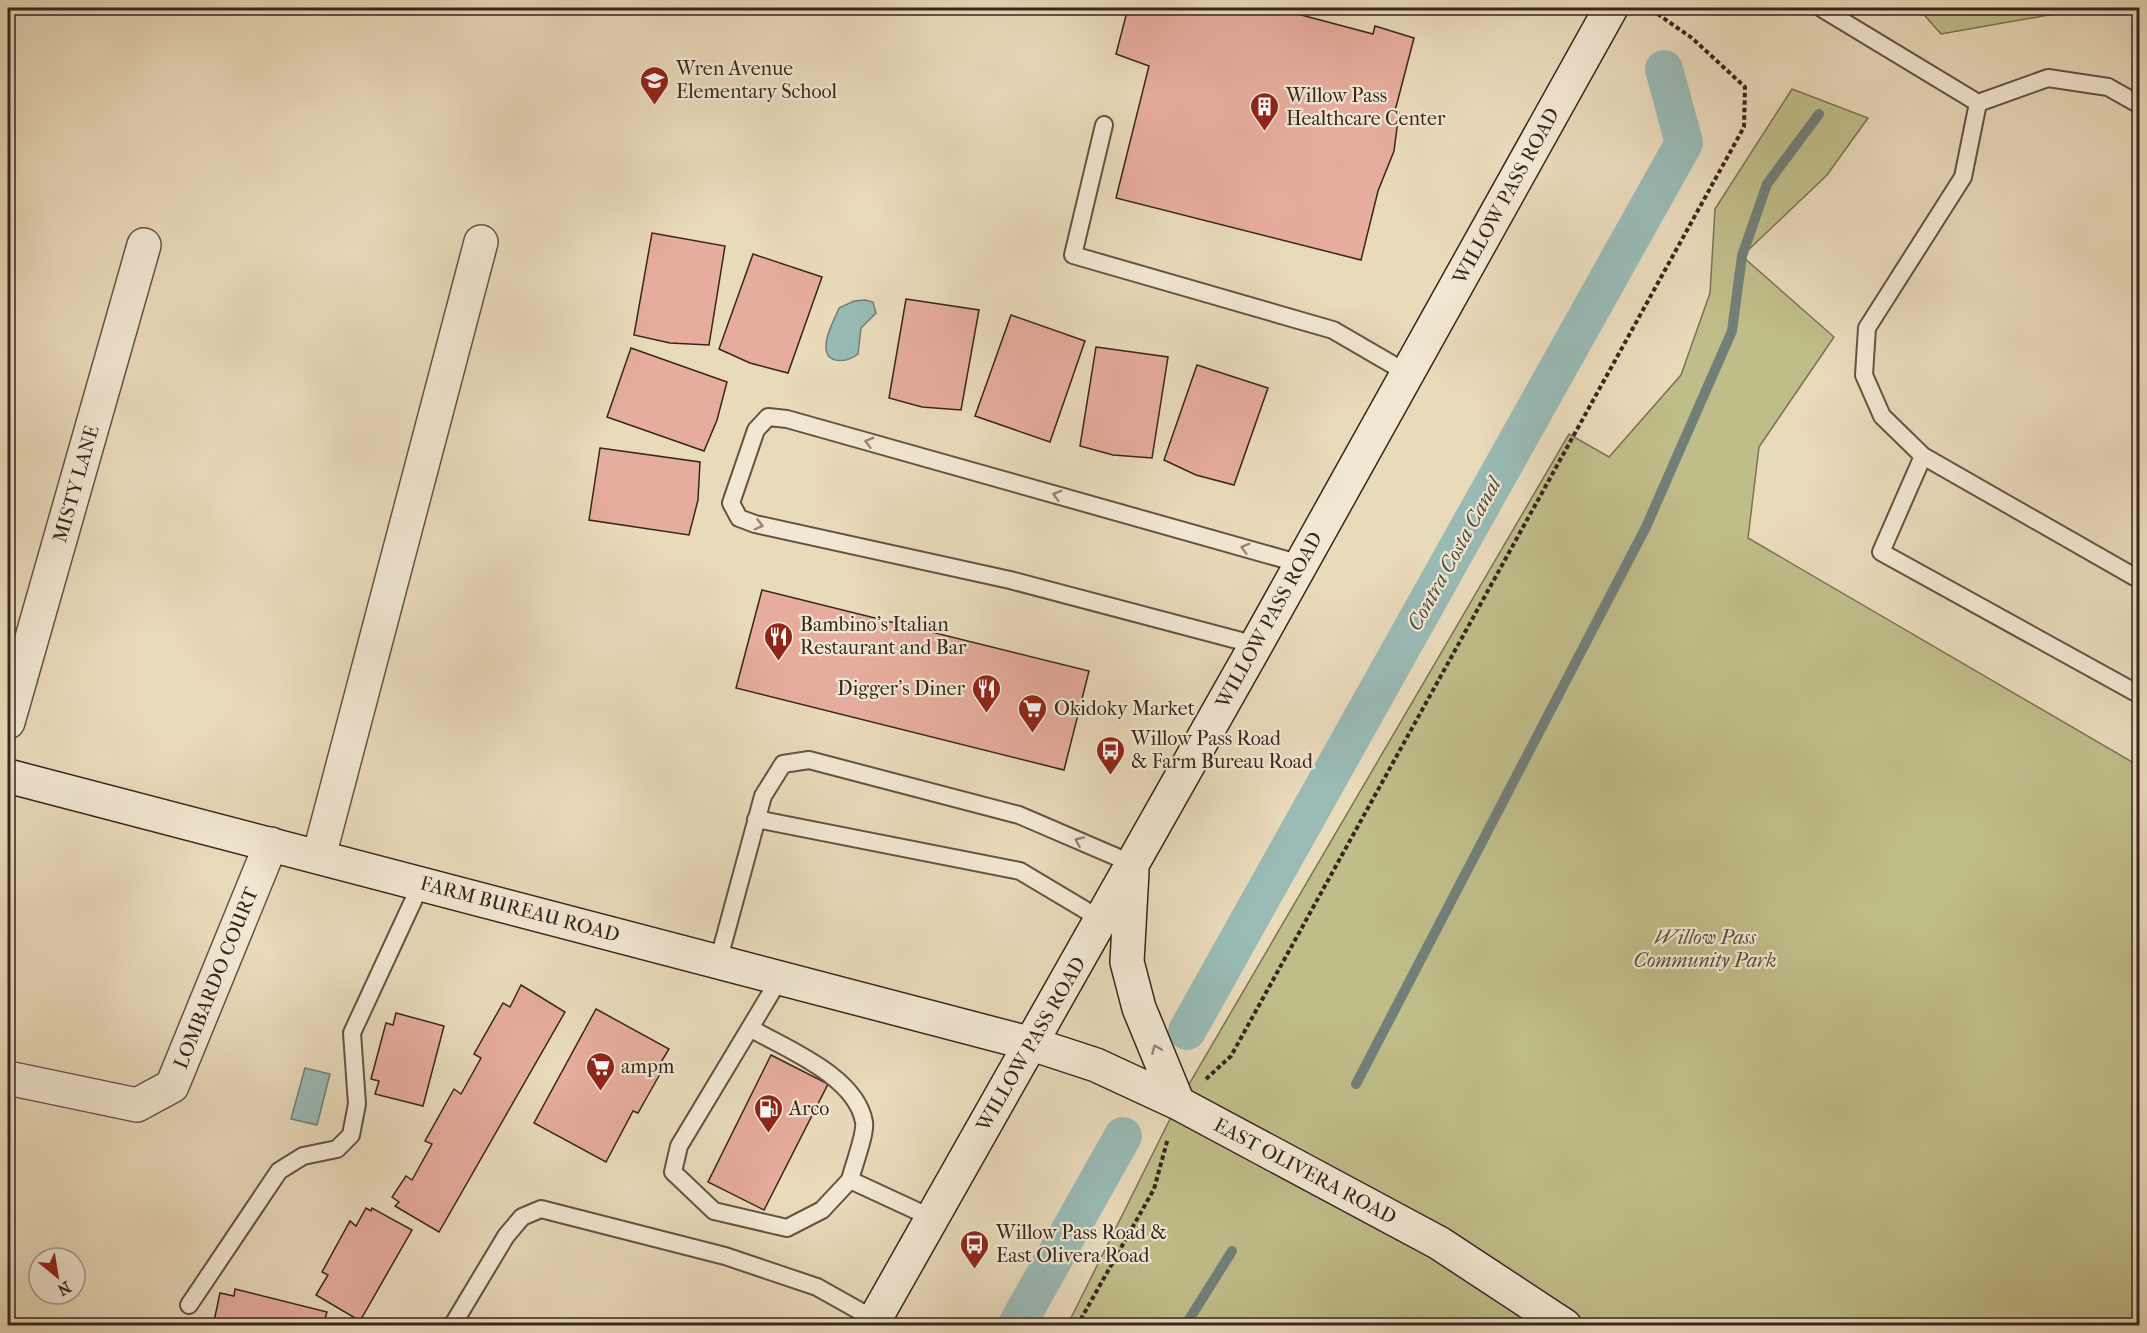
<svg xmlns="http://www.w3.org/2000/svg" width="2147" height="1333" viewBox="0 0 2147 1333" font-family="'IM FELL French Canon',serif">
	<rect width="100%" height="100%" fill="#e9daba"/>
	<filter id="stains"><feTurbulence type="fractalNoise" baseFrequency=".00333" numOctaves="4"/><feColorMatrix values="0 0 0 0 .2 0 0 0 0 .09 0 0 0 0 .02 0 0 0 .5 -.17"/></filter>
	<radialGradient id="worn" r=".72"><stop offset=".6" stop-color="#630" stop-opacity="0"/><stop offset="1" stop-color="#630" stop-opacity=".3"/></radialGradient>
	<path fill="#bfbd8a" stroke="#7b7254" stroke-width="1.5" d="M1918,8H2088L1941,34Z
		M1792,89L1868,118L1827,175L1742,256L1834,337L1759,447L1748,538L2139,766V1325L1067,1326L1178,1103L1569,434L1609,457L1681,375L1710,293L1715,209Z"/>
	<path fill="#99bab5" stroke="#727f79" stroke-width="1.5" d="M865,300L873,302L876,313L861,328L858,354C847,363 825,365 826,345C826,333 835,319 839,308L854,301Z
		M305,1068L330,1074L317,1125L291,1119Z"/>
	<g fill="none" stroke-linecap="round" stroke-linejoin="round">
		<path stroke="#727f79" stroke-width="10" d="M1356,1084L1646,527L1732,331L1742,256L1767,184L1819,114
			M1185,1326L1232,1251"/>
		<path stroke="#99bab5" stroke-width="38" d="M1187,1031L1684,143L1664,69
			M1016,1326L1123,1136"/>
	</g>
	<path fill="#e6ac9d" stroke="#37261e" stroke-width="1.5" d="M1128,8H1275L1373,34L1375,26L1414,38L1395,111L1399,112L1394,151L1378,191L1361,260L1116,198L1149,66L1116,54Z
		M652,233L725,246L709,345L670,343L634,335Z
		M753,254L822,277L788,373L750,363L719,349Z
		M906,299L979,310L961,410L922,407L889,398Z
		M1011,315L1085,341L1050,442L975,416Z
		M1096,347L1168,357L1152,458L1113,455L1080,446Z
		M631,348L727,382L717,420L704,451L607,417Z
		M1197,365L1268,388L1234,485L1196,475L1164,460Z
		M600,448L700,462L698,500L689,535L589,520Z
		M762,590L1089,671L1064,770L736,688Z
		M521,985L565,1012L439,1232L395,1206L399,1202L392,1197L406,1176L412,1180L432,1144L425,1141L454,1089L461,1094L481,1058L474,1054L503,1003L510,1007Z
		M596,1009L669,1049L655,1072L660,1074L638,1113L633,1111L606,1162L534,1123Z
		M396,1013L444,1026L423,1106L375,1094L379,1081L371,1079L386,1023L393,1025Z
		M771,1055L828,1084L764,1210L708,1182Z
		M366,1208L371,1211L372,1208L412,1230L360,1321L316,1295L328,1275L322,1272L350,1221L356,1226Z
		M235,1289L327,1312L325,1319L341,1323L340,1326H213L220,1293L234,1296Z"/>
	<g fill="none" stroke-linecap="round" stroke-linejoin="round">
		<defs>
			<path id="lane" d="M1821,8L1978,103L1963,177L1867,328L1864,375L1882,416L1923,456
				M1978,103L2048,78L2108,87L2140,105
				M1104,125L1073,255L1333,330L1407,373
				M2140,580L1923,456L1881,552L2140,695
				M1256,645L1010,580L755,524L739,518L731,503L756,430L768,417L787,419L1301,564
				M756,819L1020,871L1102,920
				M718,962L763,796L783,764L809,760L1019,815L1133,864
				M780,978L679,1146L673,1172L714,1211L787,1228L822,1210L850,1180L932,1218
				M750,1028C786,1049 856,1076 864,1122C866,1134 853,1167 850,1180
				M189,1305L279,1171L303,1156L337,1149L351,1135L357,1104L352,1033L421,884
				M452,1326L506,1236L522,1217L541,1209L725,1256L817,1287L874,1319"/>
			<path id="street" d="M8,722L144,245
				M319,856L481,242
				M8,1078L137,1105L172,1086L271,844"/>
			<path id="secondary" d="M8,776L1032,1044L1096,1065L1178,1103L1439,1243L1565,1326
				M1132,871L1127,962L1139,1008L1178,1103
				M871,1326L1256,645L1611,8"/>
		</defs>
		<use href="#lane" stroke="#645345" stroke-width="20"/>
		<use href="#street" stroke="#645345" stroke-width="36"/>
		<use href="#secondary" stroke="#37261e" stroke-width="36"/>
		<path stroke="#37261e" stroke-width="4" stroke-dasharray="4.5 3" stroke-linecap="butt" d="M1206,1079L1231,1056L1744,127L1745,87L1692,38L1649,8
			M1077,1326L1154,1189L1168,1138"/>
		<use href="#lane" stroke="#f1e7d2" stroke-width="16"/>
		<use href="#street" stroke="#f1e7d2" stroke-width="33"/>
		<use href="#secondary" stroke="#f1e7d2" stroke-width="33"/>
	</g>
	<defs><path id="oneway-chevron" d="M-2-3.5L2.5 0L-2 3.5" fill="none" stroke-width="1.6" stroke-linecap="round" stroke-linejoin="round" transform="scale(1.5)"/></defs>
	<g stroke="#948678">
		<use href="#oneway-chevron" transform="translate(869 442) rotate(-164)"/>
		<use href="#oneway-chevron" transform="translate(1057 495) rotate(-164)"/>
		<use href="#oneway-chevron" transform="translate(759 525) rotate(15)"/>
		<use href="#oneway-chevron" transform="translate(1245 548) rotate(-164)"/>
		<use href="#oneway-chevron" transform="translate(1079 841) rotate(-157)"/>
		<use href="#oneway-chevron" transform="translate(1156 1049) rotate(-113)"/>
	</g>
	<defs>
		<symbol id="school-pin" viewBox="-11 -11 22 30"><path d="M0 17L-7.5 6A9.5 9.5 0 1 1 7.5 6Z" fill="#8f2418" stroke="#f1e7d2"/><path d="M0-5L7-2L0 1L-7-2ZM-4 1L0 2.5L4 1V4Q0 6-4 4Z" fill="#fff"/></symbol>
		<symbol id="building-pin" viewBox="-11 -11 22 30"><path d="M0 17L-7.5 6A9.5 9.5 0 1 1 7.5 6Z" fill="#8f2418" stroke="#f1e7d2"/><path d="M-4-6H4V6H1V3H-1V6H-4ZM-2.5-4.3h1.7v1.8h-1.7ZM.8-4.3h1.7v1.8H.8ZM-2.5-1h1.7V.8h-1.7ZM.8-1h1.7V.8H.8Z" fill="#fff"/></symbol>
		<symbol id="restaurant-pin" viewBox="-11 -11 22 30"><path d="M0 17L-7.5 6A9.5 9.5 0 1 1 7.5 6Z" fill="#8f2418" stroke="#f1e7d2"/><path d="M-5-6h1v4h1v-4h1v4h1v-4h1v5L-1.5 .5V6h-2V.5L-5-1ZM5-6V6H3V1.5H1.5Q1.5-4 5-6Z" fill="#fff"/></symbol>
		<symbol id="supermarket-pin" viewBox="-11 -11 22 30"><path d="M0 17L-7.5 6A9.5 9.5 0 1 1 7.5 6Z" fill="#8f2418" stroke="#f1e7d2"/><path d="M-6-5.5h2.5l.6 2H6L4.5 2H-2.5L-4.4-4H-6ZM-1.5 3.2a1.3 1.3 0 1 0 .1 0ZM3 3.2a1.3 1.3 0 1 0 .1 0Z" fill="#fff"/></symbol>
		<symbol id="bus-pin" viewBox="-11 -11 22 30"><path d="M0 17L-7.5 6A9.5 9.5 0 1 1 7.5 6Z" fill="#8f2418" stroke="#f1e7d2"/><path d="M-5-6H5V4H4V6H2V4H-2V6H-4V4H-5ZM-3.5-4V0h7V-4ZM-3.5 1.2v1.5H-2V1.2ZM2 1.2v1.5H3.5V1.2Z" fill="#fff"/></symbol>
		<symbol id="fuel-pin" viewBox="-11 -11 22 30"><path d="M0 17L-7.5 6A9.5 9.5 0 1 1 7.5 6Z" fill="#8f2418" stroke="#f1e7d2"/><path d="M-5.5-6h7V0h2V4h1.3V-2.5L3-4.5l.8-.8L6-3V5H2.5V1h-1V6h-7ZM-4.2-4.7v3.2H.2V-4.7Z" fill="#fff"/></symbol>
	</defs>
	<g fill-rule="evenodd">
		<use href="#school-pin" x="638" y="64" width="33" height="45"/>
		<use href="#building-pin" x="1248" y="90" width="33" height="45"/>
		<use href="#restaurant-pin" x="762" y="620" width="33" height="45"/>
		<use href="#restaurant-pin" x="970" y="672" width="33" height="45"/>
		<use href="#supermarket-pin" x="1016" y="692" width="33" height="45"/>
		<use href="#bus-pin" x="1094" y="734" width="33" height="45"/>
		<use href="#supermarket-pin" x="584" y="1050" width="33" height="45"/>
		<use href="#fuel-pin" x="752" y="1092" width="33" height="45"/>
		<use href="#bus-pin" x="958" y="1228" width="33" height="45"/>
	</g>
	<g text-anchor="middle" dominant-baseline="central" stroke-width="4.5" stroke-linejoin="round" paint-order="stroke">
		<g font-size="20" fill="#37261e" stroke="#f1e7d2" text-anchor="start">
			<text x="676" y="68">Wren Avenue<tspan x="676" dy="23">Elementary School</tspan></text>
			<text x="1286" y="95">Willow Pass<tspan x="1286" dy="23">Healthcare Center</tspan></text>
			<text x="800" y="624">Bambino's Italian<tspan x="800" dy="23">Restaurant and Bar</tspan></text>
			<text x="965" y="688" text-anchor="end">Digger's Diner</text>
			<text x="1054" y="708">Okidoky Market</text>
			<text x="1131" y="738">Willow Pass Road<tspan x="1131" dy="23">&amp; Farm Bureau Road</tspan></text>
			<text x="621" y="1066">ampm</text>
			<text x="789" y="1108">Arco</text>
			<text x="996" y="1232">Willow Pass Road &amp;<tspan x="996" dy="23">East Olivera Road</tspan></text>
		</g>
		<g font-size="20" fill="#37261e" stroke="#f1e7d2">
			<text transform="translate(1506 196) rotate(-61)">WILLOW PASS ROAD</text>
			<text transform="translate(76 484) rotate(-74)">MISTY LANE</text>
			<text transform="translate(1269 620) rotate(-61)">WILLOW PASS ROAD</text>
			<text transform="translate(520 909) rotate(15)">FARM BUREAU ROAD</text>
			<text transform="translate(216 978) rotate(-68)">LOMBARDO COURT</text>
			<text transform="translate(1031 1044) rotate(-60)">WILLOW PASS ROAD</text>
			<text transform="translate(1305 1171) rotate(28)">EAST OLIVERA ROAD</text>
		</g>
		<g font-size="20" font-style="italic" fill="#594c39" stroke="#f1e7d2">
			<text x="1705" y="937">Willow Pass<tspan x="1705" dy="23">Community Park</tspan></text>
		</g>
		<g font-size="21" font-style="italic" fill="#504b44" stroke="#f1e7d2">
			<text transform="translate(1454 554) rotate(-61)">Contra Costa Canal</text>
		</g>
	</g>
	<rect width="2147" height="1333" fill="none" stroke="#e9daba" stroke-width="30"/>
	<rect x="9" y="9" width="2129" height="1315" fill="none" stroke="#37261e" stroke-width="3"/>
	<rect x="15" y="15" width="2117" height="1303" fill="none" stroke="#37261e" stroke-width="1.5"/>
	<g transform="translate(57 1276) rotate(150)"><circle r="28" fill="#f1e7d2" stroke="#a79a8a" stroke-width="1.5"/>
	<path d="M0-4.5L10 22L0 15L-10 22Z" fill="#8f2418"/>
	<text y="-9" font-size="16" font-weight="bold" text-anchor="middle" fill="#37261e">N</text>
	</g>
	<rect width="100%" height="100%" filter="url(#stains)"/>
	<rect width="100%" height="100%" fill="url(#worn)"/>
</svg>
